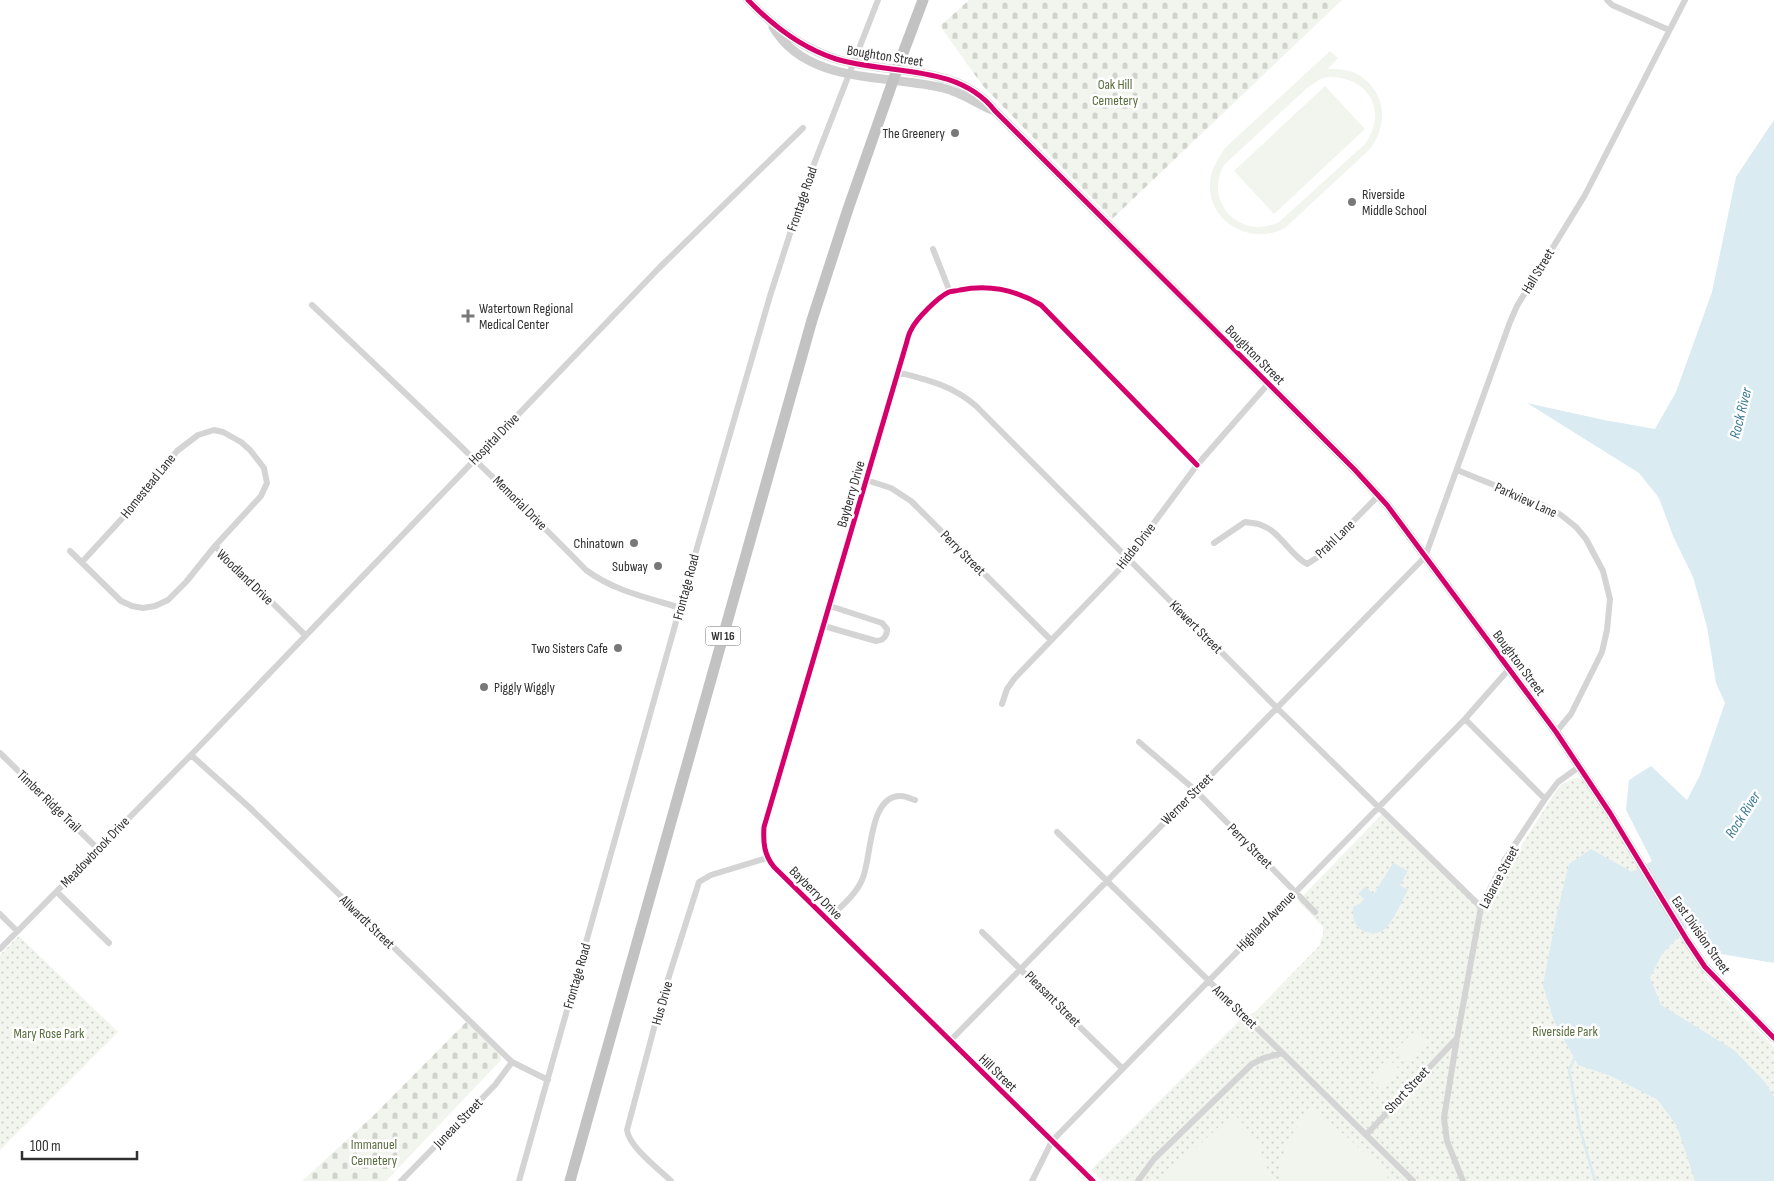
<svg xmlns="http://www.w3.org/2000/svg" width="1774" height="1181" viewBox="0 0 1774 1181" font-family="'Sofia Sans Condensed',sans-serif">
	<defs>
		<pattern id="cemetery-stones" width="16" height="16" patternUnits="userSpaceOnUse" patternTransform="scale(1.25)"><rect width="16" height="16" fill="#f2f5ed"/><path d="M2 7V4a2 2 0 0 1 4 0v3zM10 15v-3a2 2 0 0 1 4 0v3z" fill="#d0d2cc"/></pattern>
		<pattern id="park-dots" width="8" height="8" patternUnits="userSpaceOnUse" patternTransform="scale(1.25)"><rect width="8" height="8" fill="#f2f5ed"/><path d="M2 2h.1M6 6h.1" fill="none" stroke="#d0d2cc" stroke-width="1.8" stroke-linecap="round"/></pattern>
	</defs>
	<rect width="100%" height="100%" fill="#fff"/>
	<path fill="url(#cemetery-stones)" d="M969,0H1342L1112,219L983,86L940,26Z
		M469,1019L500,1052L501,1060L386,1181H302L375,1114Z"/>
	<path fill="url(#park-dots)" d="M1575,778L1584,780L1589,785L1708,980L1774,1047V1181H1103L1091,1170L1241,1019L1255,1012L1319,946L1323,934V927L1298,901L1383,813L1474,901L1489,903L1493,891L1556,791L1562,784Z
		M19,936L118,1032L0,1150V955Z"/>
	<path fill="#f2f5ed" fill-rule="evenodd" d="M1330,51L1338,58L1328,69C1337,69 1346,69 1355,73C1386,89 1390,124 1369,150L1285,228C1252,246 1208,223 1210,184C1210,170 1218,159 1225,148ZM1329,77C1369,77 1388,111 1365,144L1279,222C1241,241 1203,202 1224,165L1307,88L1321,79Z
		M1325,86L1365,129L1274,214L1234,171Z
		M1414,1032L1425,1043L1406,1062L1394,1051Z
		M1388,1058L1399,1069L1380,1089L1369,1078Z
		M1313,1107L1387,1173L1388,1180L1280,1181C1278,1151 1294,1128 1313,1107Z
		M1233,1114C1252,1130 1267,1156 1270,1181H1162V1179Z"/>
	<path fill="#daebf2" d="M1774,120V963L1715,953L1691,924L1662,954L1650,978L1661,1005L1734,1050L1765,1082L1774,1097V1181H1695L1677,1126L1658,1100L1611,1076L1578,1065L1554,1021L1543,985L1557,913L1569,864L1591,849L1632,872L1652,861L1626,810L1629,780L1651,766L1687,800L1700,775L1725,703L1716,683L1707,627L1693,577L1673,536L1659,498L1639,473L1527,403L1604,420L1655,429L1676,392L1712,292L1736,177Z
		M1393,863L1408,871L1400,885L1408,890C1402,900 1394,920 1386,928C1380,935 1367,934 1360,929C1354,924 1352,915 1353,907L1361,903L1364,899L1358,894L1365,887L1374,894Z"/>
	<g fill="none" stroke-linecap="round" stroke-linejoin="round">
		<path stroke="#daebf2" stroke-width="2.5" d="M1575,1057L1569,1070L1580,1129L1595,1181"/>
		<path stroke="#d4d4d4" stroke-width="6" d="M1607,0L1612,5L1669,30
			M933,249L950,292
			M312,305C404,392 497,479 586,570C614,591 648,598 681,608
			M897,372C927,380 952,385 976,406L1278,709L1481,907
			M1457,470L1543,505L1561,515L1576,527L1586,539L1603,571L1610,599L1607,630L1602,652L1571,714L1556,732
			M866,480L891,488L911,501L1051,640
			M1214,543L1245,522C1250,523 1257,523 1261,525C1281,532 1289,554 1307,564L1318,557L1379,495
			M215,546L305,635
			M70,551L121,601L132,606L143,608L155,606L168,600L186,582L215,546L261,496L267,483L264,468L250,450L241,442L223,432L214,430L198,435L177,451L140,499L82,562
			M824,626L876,641C883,641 887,636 887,629L882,623L830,606
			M1002,704L1007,689L1014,679L1119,570L1197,465L1268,384
			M1465,719L1545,799
			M1139,742L1195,790L1315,912
			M0,753L98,849
			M191,755L249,807L512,1062L548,1080
			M1057,832L1413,1181
			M57,892L109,943
			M0,914L17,931
			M827,920C839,908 855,896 862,880C872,859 868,795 901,796C906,796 911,799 915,800
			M982,932L1122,1068
			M0,949L191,755L660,267L803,128
			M950,1041L1425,557L1510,322L1517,306L1585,195L1685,0
			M1366,1135L1457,1038
			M401,1181L495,1085L512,1062
			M519,1181L692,565L770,296L805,187L878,0
			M671,1181C659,1169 629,1147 627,1130L662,998L699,882L711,875L767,858
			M1032,1181L1052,1141L1465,719L1509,669
			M1093,1181L774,867C764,855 763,842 764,827L905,348C907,342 908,335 911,330C916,319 938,297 949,292C952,291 957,291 960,290C990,284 1016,290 1041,305L1197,465
			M1138,1181L1154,1159L1252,1064L1264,1058L1282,1053
			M1463,1181L1447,1141L1444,1118L1457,1038L1481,907L1504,861L1545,799L1558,782L1579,767"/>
		<path stroke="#cecece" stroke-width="9" d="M748,0C773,26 801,48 836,59C888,75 958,63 995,111L1355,470L1387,505L1556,732L1610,813L1687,940L1705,967L1774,1038
			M773,27C807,85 886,74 943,88C960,92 976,103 992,110"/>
		<path stroke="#c2c2c2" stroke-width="11" d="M900,61L923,0
			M570,1181L812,320L848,209L888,95"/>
		<path stroke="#c2c2c2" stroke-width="11" d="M888,95L900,61"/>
		<defs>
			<path id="cycleway" d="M748,0C773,26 801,48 836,59C888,75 958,63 995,111L1355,470L1387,505L1556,732L1610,813L1687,940L1705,967L1774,1038
				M1093,1181L774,867C764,855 763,842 764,827L905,348C907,342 908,335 911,330C916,319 938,297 949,292C952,291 957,291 960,290C990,284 1016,290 1041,305L1197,465"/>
		</defs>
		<use href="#cycleway" stroke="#fff" stroke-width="8"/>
		<use href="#cycleway" stroke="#d6006c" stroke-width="5"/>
	</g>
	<g fill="#787878" stroke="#fff" stroke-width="2">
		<circle cx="955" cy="133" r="5"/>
		<circle cx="1352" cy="202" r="5"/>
		<path d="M465.5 308.5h5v5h5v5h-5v5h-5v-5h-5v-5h5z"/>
		<circle cx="634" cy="543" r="5"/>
		<circle cx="658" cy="566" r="5"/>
		<circle cx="618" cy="648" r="5"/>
		<circle cx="484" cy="687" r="5"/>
	</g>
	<g text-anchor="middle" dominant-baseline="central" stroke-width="5" stroke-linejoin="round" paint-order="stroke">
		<rect fill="#fff" stroke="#6e6e6e" stroke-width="1" x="705.5" y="626.5" width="35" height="19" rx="4"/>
		<g font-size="12" font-weight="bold" fill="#303030">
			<text x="723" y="636">WI 16</text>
		</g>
		<g font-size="14" fill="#303030" stroke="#fff">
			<text transform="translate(885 56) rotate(9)">Boughton Street</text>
			<text transform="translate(802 199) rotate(-71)">Frontage Road</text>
			<text transform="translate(1538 271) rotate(-59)">Hall Street</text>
			<text transform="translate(1255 355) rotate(45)">Boughton Street</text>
			<text transform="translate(494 439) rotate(-46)">Hospital Drive</text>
			<text transform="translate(148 486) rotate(-51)">Homestead Lane</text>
			<text transform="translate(851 494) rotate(-74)">Bayberry Drive</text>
			<text transform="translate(1526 500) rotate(24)">Parkview Lane</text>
			<text transform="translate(520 503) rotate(45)">Memorial Drive</text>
			<text transform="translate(1335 539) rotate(-44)">Prahl Lane</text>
			<text transform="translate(1136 546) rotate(-52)">Hidde Drive</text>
			<text transform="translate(963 553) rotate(45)">Perry Street</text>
			<text transform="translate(245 577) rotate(44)">Woodland Drive</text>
			<text transform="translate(686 587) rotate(-75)">Frontage Road</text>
			<text transform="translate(1196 627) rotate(45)">Kiewert Street</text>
			<text transform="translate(1519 663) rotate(53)">Boughton Street</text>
			<text transform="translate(1187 799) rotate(-45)">Werner Street</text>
			<text transform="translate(49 801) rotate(44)">Timber Ridge Trail</text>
			<text transform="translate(1250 846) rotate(45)">Perry Street</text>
			<text transform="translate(95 852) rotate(-46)">Meadowbrook Drive</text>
			<text transform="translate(1499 877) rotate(-62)">Labaree Street</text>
			<text transform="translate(816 893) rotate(45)">Bayberry Drive</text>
			<text transform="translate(1266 921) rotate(-46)">Highland Avenue</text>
			<text transform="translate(367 922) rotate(44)">Allwardt Street</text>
			<text transform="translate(1701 935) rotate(55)">East Division Street</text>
			<text transform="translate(577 976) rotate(-74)">Frontage Road</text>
			<text transform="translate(1053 999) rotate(45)">Pleasant Street</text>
			<text transform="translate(662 1003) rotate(-74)">Hus Drive</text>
			<text transform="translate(1235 1007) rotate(44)">Anne Street</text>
			<text transform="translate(998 1073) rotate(44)">Hill Street</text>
			<text transform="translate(1407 1090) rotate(-47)">Short Street</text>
			<text transform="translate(458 1123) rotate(-46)">Juneau Street</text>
		</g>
		<g font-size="14" fill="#586d3c" stroke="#fff">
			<text x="1115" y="84">Oak Hill<tspan x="1115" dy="16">Cemetery</tspan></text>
			<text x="1565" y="1031">Riverside Park</text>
			<text x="49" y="1033">Mary Rose Park</text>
			<text x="374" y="1144">Immanuel<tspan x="374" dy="16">Cemetery</tspan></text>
		</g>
		<g font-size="14" fill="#303030" stroke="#fff" text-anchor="end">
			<text x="945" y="133">The Greenery</text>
			<text x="1362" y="194" text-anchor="start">Riverside<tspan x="1362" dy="16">Middle School</tspan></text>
			<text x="479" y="308" text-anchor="start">Watertown Regional<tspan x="479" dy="16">Medical Center</tspan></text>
			<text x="624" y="543">Chinatown</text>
			<text x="648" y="566">Subway</text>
			<text x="608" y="648">Two Sisters Cafe</text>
			<text x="494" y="687" text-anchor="start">Piggly Wiggly</text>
		</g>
		<g font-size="15" font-style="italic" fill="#3c7b94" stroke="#fff">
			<text transform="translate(1741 413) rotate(-76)">Rock River</text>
			<text transform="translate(1743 815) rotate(-57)">Rock River</text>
		</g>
	</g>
	<path d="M22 1151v8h115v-8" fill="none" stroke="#303030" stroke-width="2.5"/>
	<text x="30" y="1151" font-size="15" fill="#303030" stroke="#ffffff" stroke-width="4" paint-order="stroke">100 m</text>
</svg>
